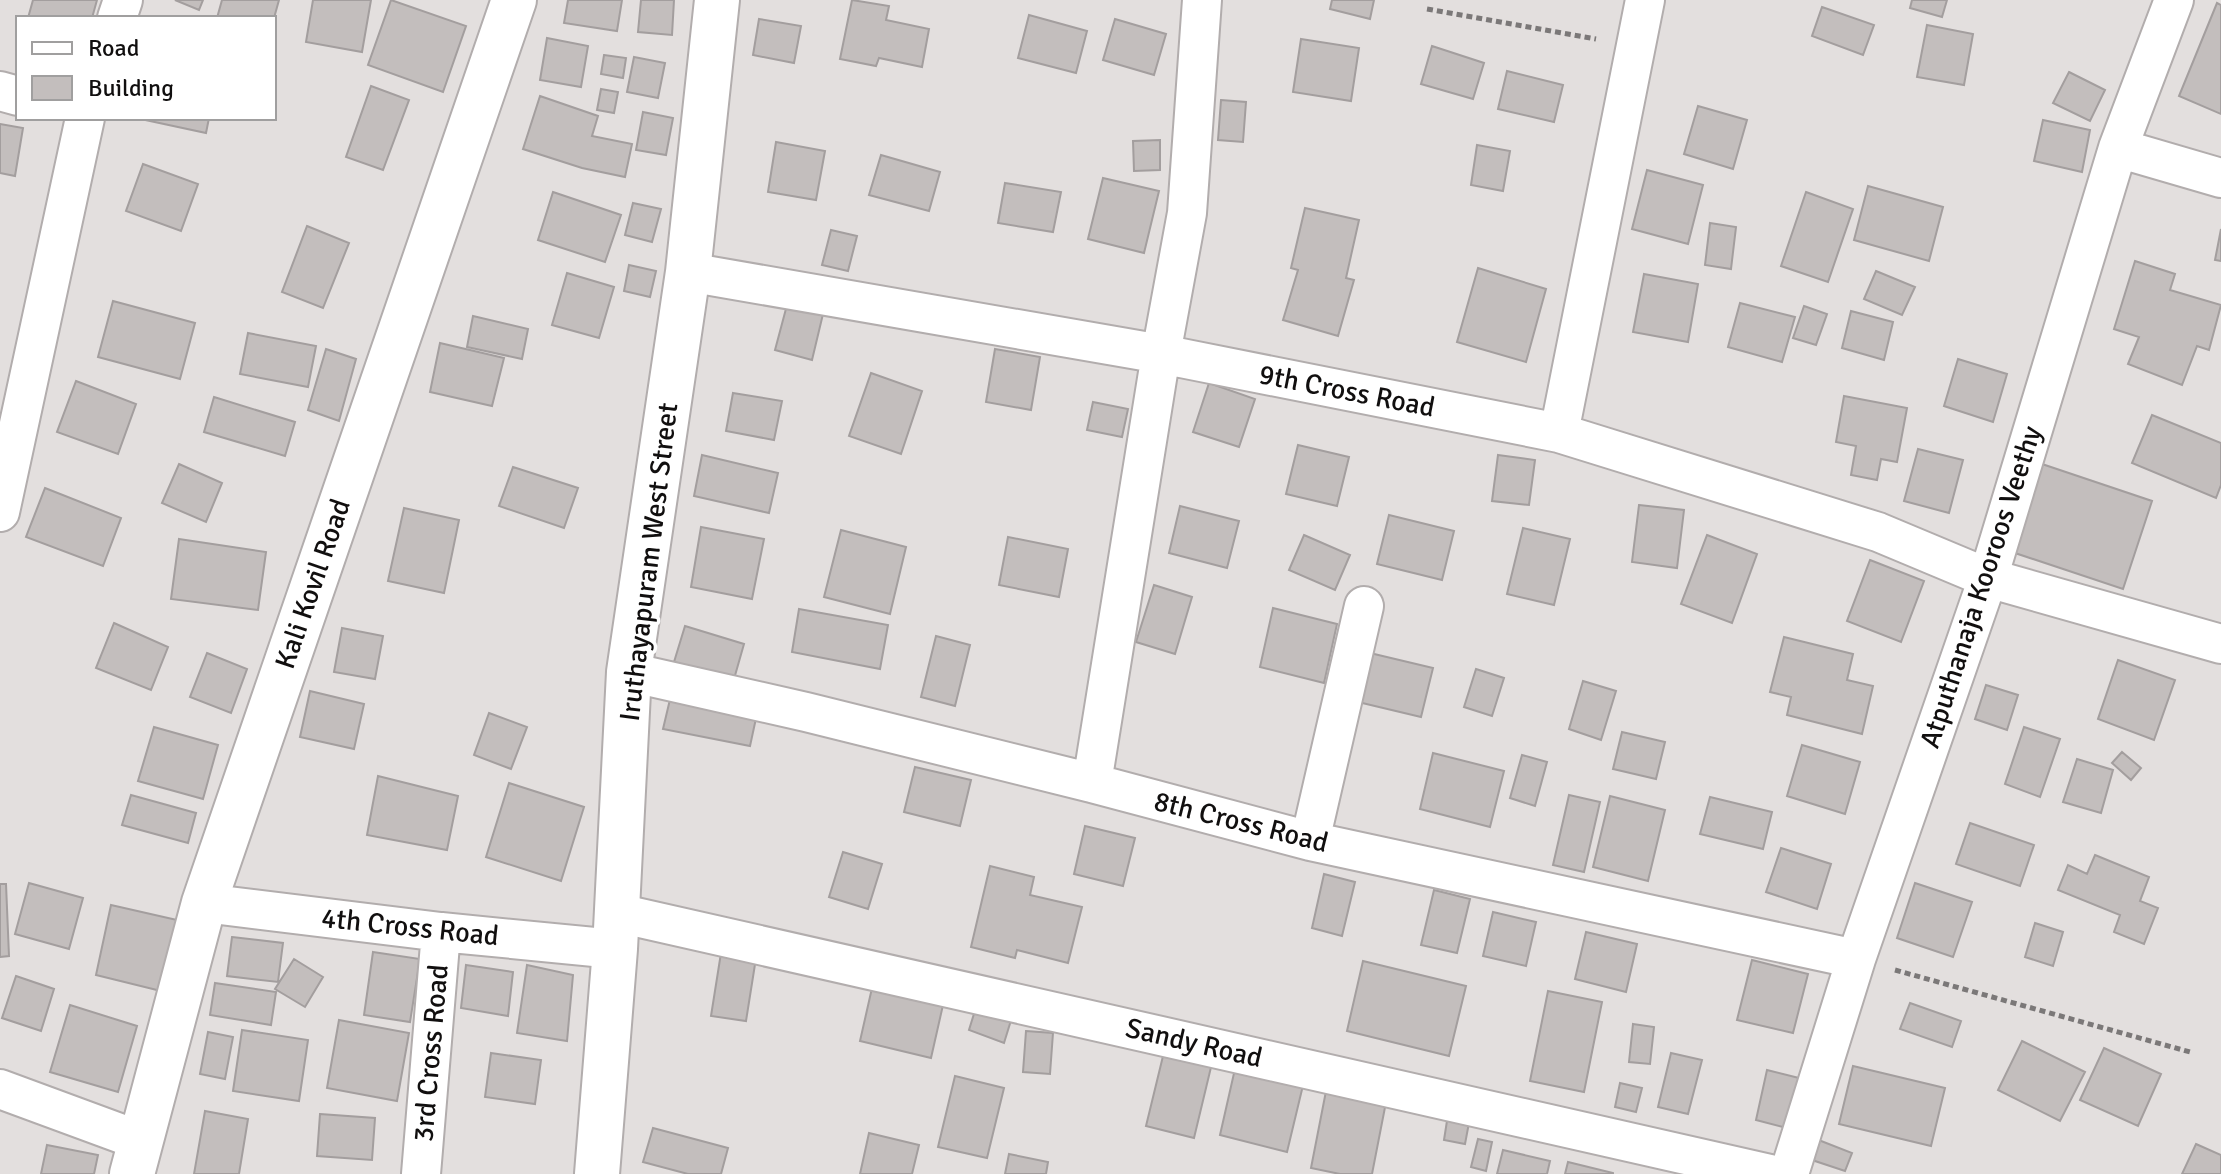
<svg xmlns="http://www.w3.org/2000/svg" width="2221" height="1174" viewBox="0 0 2221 1174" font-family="Signika,sans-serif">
	<rect width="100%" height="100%" fill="#e3dfde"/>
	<path fill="#c3bebd" stroke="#a39e9e" stroke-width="2" d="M33,0H97L92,18H28Z
		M175,0H203L199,10Z
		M222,0H279L274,18H217Z
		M313,0H371L362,52L306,42Z
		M391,0L466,26L443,92L368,65Z
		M568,0H622L617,31L564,23Z
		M641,0H674L672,35L638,32Z
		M852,0L889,6L886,20L929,29L922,67L879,58L876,66L840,59Z
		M1332,0H1374L1370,19L1330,9Z
		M1912,0H1947L1942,17L1910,8Z
		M2217,3L2221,5V114L2179,96Z
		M1822,7L1874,25L1863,55L1812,36Z
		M1029,15L1087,31L1076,73L1018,58Z
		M759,19L801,26L794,63L753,55Z
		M1115,19L1166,34L1154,75L1103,60Z
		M1927,25L1973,34L1964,85L1917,77Z
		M547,38L588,46L581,87L540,80Z
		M1301,39L1359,48L1351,101L1293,92Z
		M1432,46L1484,63L1473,99L1421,84Z
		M604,55L626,58L623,78L601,74Z
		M634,57L665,63L658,98L627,92Z
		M1507,71L1563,85L1554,122L1498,109Z
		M2069,72L2105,90L2090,121L2053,103Z
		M371,86L409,100L383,170L346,157Z
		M601,89L618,92L614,113L597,110Z
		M540,96L598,116L592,136L632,144L625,177L582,168L523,149Z
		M1221,100L1246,102L1243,142L1218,140Z
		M1698,106L1747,120L1733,169L1684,154Z
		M643,112L673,118L666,155L636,150Z
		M136,118H209L206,133Z
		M2043,120L2090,130L2082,172L2034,161Z
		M0,124L23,128L15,176L0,173Z
		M1160,140V170L1134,171L1133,141Z
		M776,142L825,151L816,200L768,192Z
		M1477,145L1510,151L1503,191L1471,185Z
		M881,155L940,172L929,211L869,195Z
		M143,164L198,184L181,231L126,211Z
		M1647,170L1703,185L1688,244L1632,229Z
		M1103,178L1159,191L1144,253L1088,239Z
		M1005,183L1061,192L1053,232L998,223Z
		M1868,186L1943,207L1929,261L1854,240Z
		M553,192L621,215L605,262L538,240Z
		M1806,192L1853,209L1828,282L1781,266Z
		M633,203L661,209L652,242L625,235Z
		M1305,208L1359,220L1346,278L1354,280L1338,336L1283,320L1298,270L1291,268Z
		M1710,223L1736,227L1731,269L1705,265Z
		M307,226L349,243L323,308L282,292Z
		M2221,229V261L2215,260Z
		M831,230L857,236L848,271L822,265Z
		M2135,261L2175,274L2170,290L2221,305L2209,350L2197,346L2182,385L2128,364L2139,337L2114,329Z
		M629,265L656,271L650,297L624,291Z
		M1478,268L1546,289L1526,362L1457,342Z
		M1876,271L1915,287L1902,315L1864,299Z
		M567,273L614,287L599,338L552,325Z
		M1644,274L1698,284L1688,342L1633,332Z
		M113,301L195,323L180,379L98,357Z
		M1740,303L1795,317L1782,362L1728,347Z
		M787,305L823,314L812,360L775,350Z
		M1804,306L1827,314L1816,345L1793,338Z
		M1851,311L1893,322L1884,360L1842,348Z
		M473,316L528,329L522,359L467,347Z
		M248,333L316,346L308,387L240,374Z
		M440,343L504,358L492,406L430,392Z
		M326,349L356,359L339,421L308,410Z
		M995,349L1040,357L1031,410L986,402Z
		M1958,359L2007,374L1993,422L1944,406Z
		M871,373L922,391L901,454L849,436Z
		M76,381L136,404L118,454L57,432Z
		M1209,383L1255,399L1239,447L1193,432Z
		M733,393L782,401L774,440L726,431Z
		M1844,396L1907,408L1897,462L1881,459L1877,480L1851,475L1856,446L1836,442Z
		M214,397L295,422L285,456L204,432Z
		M1093,402L1128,409L1122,437L1087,430Z
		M2152,415L2221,443V485L2216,498L2132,463Z
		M1298,445L1349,457L1337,506L1286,494Z
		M1918,449L1963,460L1949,513L1904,501Z
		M702,455L778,473L769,513L694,496Z
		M1498,455L1535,460L1529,505L1492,501Z
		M2039,463L2152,501L2123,589L2009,551Z
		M179,464L222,483L206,522L162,503Z
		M513,467L578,488L564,528L499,506Z
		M45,488L121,518L103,566L26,537Z
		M1639,505L1684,510L1677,568L1632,562Z
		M1180,506L1239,521L1227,568L1169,553Z
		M404,508L459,520L444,593L388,581Z
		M1389,515L1454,531L1442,580L1377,564Z
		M701,527L764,539L752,599L691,587Z
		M1523,528L1570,539L1554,605L1507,594Z
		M841,530L906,547L890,614L824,597Z
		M1304,535L1350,555L1335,590L1289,570Z
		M1707,535L1757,554L1732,623L1681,604Z
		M1008,537L1068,549L1059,597L999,585Z
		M179,539L266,552L258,610L171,599Z
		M1870,560L1924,581L1901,642L1847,621Z
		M1154,585L1192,597L1175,654L1136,642Z
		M1273,608L1337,624L1324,683L1260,667Z
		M799,609L888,625L880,669L792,652Z
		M114,623L168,647L151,690L96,668Z
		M685,626L744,644L734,679L674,662Z
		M342,628L383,636L375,679L334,672Z
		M936,636L970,645L955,706L921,697Z
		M1784,637L1853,654L1847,680L1873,686L1862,734L1787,715L1791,697L1770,692Z
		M207,653L247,669L231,713L190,697Z
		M1370,653L1433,668L1421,717L1358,702Z
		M2118,660L2175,680L2154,740L2098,719Z
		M1476,669L1504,678L1492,716L1464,707Z
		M1583,681L1616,691L1601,740L1569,729Z
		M1986,685L2018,695L2007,730L1975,719Z
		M310,691L364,704L354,749L300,737Z
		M672,691L758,709L750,746L663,729Z
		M489,713L527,727L511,769L474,755Z
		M154,727L218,745L203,799L138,781Z
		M2024,727L2060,739L2040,797L2005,784Z
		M1622,732L1665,742L1656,779L1613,769Z
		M1802,745L1860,762L1845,814L1787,796Z
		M2122,752L2141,768L2131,780L2112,763Z
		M1433,753L1504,771L1490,827L1420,809Z
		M1522,755L1547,762L1535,806L1510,798Z
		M2077,759L2113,770L2101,813L2063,802Z
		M915,767L971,780L960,826L904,812Z
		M378,776L458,796L447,850L367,835Z
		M509,783L584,807L561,881L486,857Z
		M131,795L196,813L188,843L122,825Z
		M1569,795L1600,802L1584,872L1553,865Z
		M1610,796L1665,810L1648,881L1593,867Z
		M1710,797L1772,812L1763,849L1700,834Z
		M1970,823L2034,845L2020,886L1956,864Z
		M1085,826L1135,838L1123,886L1074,874Z
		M1781,848L1831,864L1817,909L1766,892Z
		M843,852L882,864L868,909L829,897Z
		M2095,855L2149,877L2140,901L2158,908L2144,944L2114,932L2120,915L2058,890L2068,865L2087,874Z
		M990,866L1034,877L1030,895L1082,907L1068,963L1017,950L1015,958L971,947Z
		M1324,874L1355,882L1342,936L1312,928Z
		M29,883L83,898L69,949L15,934Z
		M1915,883L1972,902L1953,957L1897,938Z
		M0,884H6L9,956L0,957Z
		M1434,890L1470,899L1457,953L1421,945Z
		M111,905L177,920L161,991L96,975Z
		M1493,912L1536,922L1526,966L1483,956Z
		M2035,923L2063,932L2053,966L2025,957Z
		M1586,932L1637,944L1626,992L1575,979Z
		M232,937L283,943L278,982L227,976Z
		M373,952L420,959L410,1022L364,1015Z
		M721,953L756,958L746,1021L711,1016Z
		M294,959L323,977L305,1007L275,989Z
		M1752,960L1808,974L1793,1033L1737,1020Z
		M1363,961L1466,986L1449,1056L1347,1031Z
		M466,965L513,972L508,1016L461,1008Z
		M527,965L573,975L567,1041L517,1033Z
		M16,976L54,989L41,1031L2,1018Z
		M215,983L276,992L271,1025L210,1015Z
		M872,988L943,1005L931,1058L860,1041Z
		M1548,991L1602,1002L1584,1092L1530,1081Z
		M1910,1003L1961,1021L1952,1047L1900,1029Z
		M977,1004L1012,1017L1004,1043L969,1030Z
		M70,1005L137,1026L118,1092L50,1072Z
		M339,1020L409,1033L397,1101L327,1088Z
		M1633,1024L1654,1027L1650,1064L1629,1062Z
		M242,1030L308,1040L299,1101L233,1091Z
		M1026,1031L1053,1033L1050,1074L1023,1072Z
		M208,1032L233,1037L225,1079L200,1074Z
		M2022,1041L2085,1072L2060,1121L1998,1090Z
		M2104,1048L2161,1074L2138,1126L2080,1100Z
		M1164,1052L1212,1063L1194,1138L1146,1126Z
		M491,1053L541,1060L535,1104L485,1097Z
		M1671,1053L1702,1060L1688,1114L1658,1107Z
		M1237,1060L1305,1077L1287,1152L1220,1135Z
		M1853,1066L1945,1088L1931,1146L1839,1124Z
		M1767,1070L1799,1078L1787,1128L1756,1120Z
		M955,1076L1004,1088L987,1158L938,1147Z
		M1620,1083L1642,1088L1636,1112L1615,1107Z
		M1327,1086L1387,1097L1372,1174H1340L1311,1168Z
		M1449,1108L1471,1112L1465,1144L1444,1140Z
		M205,1111L248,1119L239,1174H194Z
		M320,1114L375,1118L372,1160L317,1156Z
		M653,1128L728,1148L721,1174H688L643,1162Z
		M869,1133L919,1145L912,1174H860Z
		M1478,1139L1492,1142L1486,1171L1471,1167Z
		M1816,1139L1852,1153L1845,1171L1809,1159Z
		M2196,1144L2221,1155V1174H2182Z
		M47,1145L98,1155L94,1174H41Z
		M1503,1150L1550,1161L1547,1174H1497Z
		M1009,1154L1048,1162L1046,1174H1005Z
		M1568,1162L1613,1173V1174H1565Z"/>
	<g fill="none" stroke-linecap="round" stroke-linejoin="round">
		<defs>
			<path id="minor" d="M117,18L123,0
				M0,91L18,96
				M2118,148L2221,178
				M688,272L1161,354L1559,433L1878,532L1988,578L2221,644
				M1559,433L1645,0
				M0,512L85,118
				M629,672L806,712L1092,783L1310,841L1856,959
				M1092,783L1161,354L1187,213L1202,0
				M1310,841L1364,606
				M204,903L441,932L615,949
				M618,913L1770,1174
				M0,1089L141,1141
				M421,1174L441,932
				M1789,1174L1856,959L1988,578L2118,148L2174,0"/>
			<path id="tertiary" d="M132,1174L204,903L514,0"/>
			<path id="secondary" d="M597,1174L615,949L629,672L688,272L717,0"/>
		</defs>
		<use href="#minor" stroke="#b2adad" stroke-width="42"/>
		<use href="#tertiary" stroke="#b2adad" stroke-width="48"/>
		<use href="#secondary" stroke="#b2adad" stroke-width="48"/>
		<path stroke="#7b7878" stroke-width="5" stroke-dasharray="6 4" stroke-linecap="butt" d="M1427,9L1596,39
			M1895,970L2190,1052"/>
		<use href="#minor" stroke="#fff" stroke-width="38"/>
		<use href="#tertiary" stroke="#fff" stroke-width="44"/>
		<use href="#secondary" stroke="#fff" stroke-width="44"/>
	</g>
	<g text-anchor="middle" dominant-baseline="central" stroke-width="7" stroke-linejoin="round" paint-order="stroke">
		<g font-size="28" fill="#110f0f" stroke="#fff">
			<text transform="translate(1347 391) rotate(11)">9th Cross Road</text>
			<text transform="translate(649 562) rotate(-83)">Iruthayapuram West Street</text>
			<text transform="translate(313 584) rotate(-71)">Kali Kovil Road</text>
			<text transform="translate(1981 587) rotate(-72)">Atputhanaja Kooroos Veethy</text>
			<text transform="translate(1241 822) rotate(14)">8th Cross Road</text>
			<text transform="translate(410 927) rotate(6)">4th Cross Road</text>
			<text transform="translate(1194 1043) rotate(13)">Sandy Road</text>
			<text transform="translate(431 1053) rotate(-85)">3rd Cross Road</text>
		</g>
	</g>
	<rect x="16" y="16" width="260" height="104" fill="#ffffff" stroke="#a09f9f" stroke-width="2"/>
	<rect x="32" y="42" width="40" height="12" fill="#ffffff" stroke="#a09f9f" stroke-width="2"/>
	<text x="88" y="56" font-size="24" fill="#110f0f">Road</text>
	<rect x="32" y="76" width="40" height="24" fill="#c3bebd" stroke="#a09f9f" stroke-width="2"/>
	<text x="88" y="96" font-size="24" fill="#110f0f">Building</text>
</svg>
